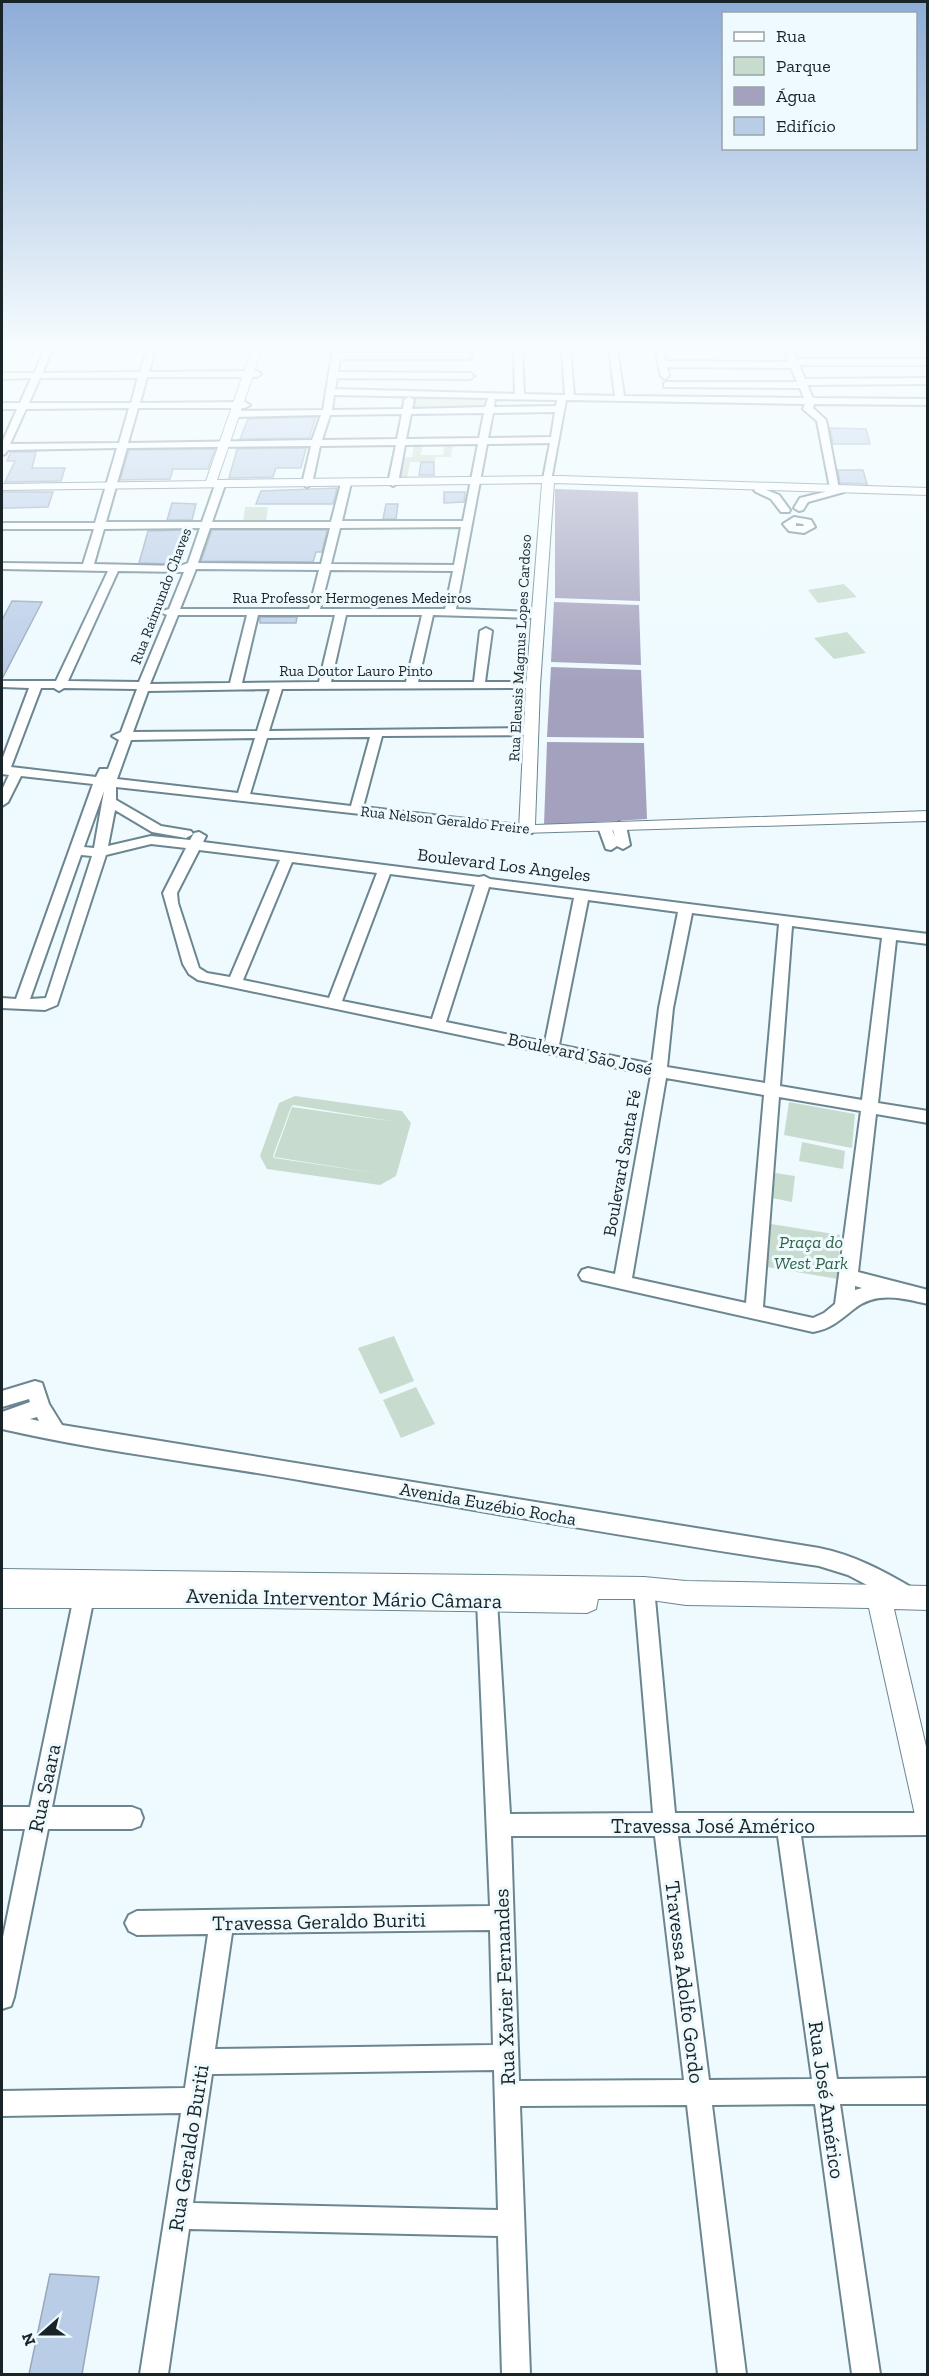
<svg xmlns="http://www.w3.org/2000/svg" width="929" height="2376" viewBox="0 0 929 2376" font-family="'Zilla Slab',serif">
	<rect width="100%" height="100%" fill="#eefafe"/>
	<path fill="#c7dcce" fill-rule="evenodd" d="M414,394L485,396L483,406L413,407Z
		M414,444H423L421,455H443L445,444H453L451,457H436L434,462H410L407,479H396L400,457H412Z
		M245,507H268L266,522L243,521Z
		M844,584L857,597L818,603L808,590Z
		M847,632L866,653L834,659L814,638Z
		M295,1096L402,1111L411,1123L396,1176L380,1185L267,1169L260,1156L279,1103ZM293,1105L397,1122L292,1107L274,1157L382,1174L274,1158L273,1156L291,1107Z
		M789,1102L855,1114L852,1148L784,1135Z
		M802,1142L845,1151L843,1169L799,1161Z
		M775,1173L795,1176L792,1202L772,1198Z
		M771,1224L840,1235L838,1279L767,1267Z
		M394,1336L414,1381L380,1394L358,1348Z
		M416,1387L435,1424L401,1438L383,1400Z"/>
	<path fill="#a4a1be" d="M555,489L638,492L640,601L555,598Z
		M554,602L639,605L641,665L551,662Z
		M551,667L641,670L644,738L547,737Z
		M547,742L644,743L647,819L544,825Z"/>
	<path fill="#bacde7" stroke="#98a7bc" stroke-width="1.5" d="M316,417L309,438L240,439L248,419Z
		M830,428L866,429L870,444H833Z
		M306,448L301,468H276L273,477L229,478L237,449Z
		M215,449L208,469H173L170,479L120,480L129,450Z
		M11,452H36L32,468H65L61,481L5,482L15,461H7Z
		M421,462H434V475H419Z
		M838,470H863L867,484L840,483Z
		M337,488L333,504H256L261,491Z
		M2,492H53L48,507L11,508H2Z
		M444,492H465L464,502L444,503Z
		M172,503L196,504L192,520H167Z
		M386,504H398L396,519H383Z
		M186,530L174,564L139,563L148,531Z
		M212,530H327L322,552H316L313,562L201,561Z
		M12,601L42,602L2,679V620Z
		M260,617H297L296,623H260Z
		M50,2274L99,2277L82,2374H29Z"/>
	<g fill="none" stroke-linecap="round" stroke-linejoin="round">
		<defs>
			<path id="minor" d="M45,349H53L42,373L140,372L147,349H155L149,372L257,371L261,374L257,377H147L140,403L245,402L250,405L245,408H138L128,443L312,440L321,415L236,417L231,414L236,411L323,410L333,349H341V353H469L473,356L469,359H340L338,372L470,373L474,376L470,379L337,378L335,389L515,394L514,349H522L524,394L565,395L562,349H570L574,395L615,396L609,349H617L624,396L804,398L800,388L664,387V383L667,382H797L791,368L667,367L669,376L665,379L661,376L655,349H663L666,361L789,362L784,349H792L797,359H928V365H799L805,379L928,378V384L807,385L813,398L928,399V405L814,404L813,408L826,420L839,489L844,492L808,502L803,510L799,511L794,508L800,498L833,490L830,488L817,421L803,409L805,404L566,400L551,481L543,479L550,443L487,444L456,609L537,612L543,615L537,618L433,615L418,682H474L480,631L486,628L492,631L485,682H533L539,686L537,688L282,689L269,731L535,728V734L531,735L382,736L363,807L527,826L534,830L532,833L116,787V800L161,826L191,831L193,834L186,838L152,832L115,810L108,846L151,836L190,840L194,833L199,832L206,836L203,842L479,877L484,876L490,879L928,934V944L896,940L878,1103L928,1111V1123L876,1114L858,1272L928,1290V1304C902,1298 876,1291 854,1309C840,1320 831,1329 813,1332L582,1280L579,1275L582,1270L588,1268L615,1274L651,1075L198,980L189,974L183,964L163,893L186,848L151,844L106,855L57,1005L45,1010L2,1008V998L16,999L93,784L21,776L8,802L2,806V790L9,775L2,774V760L29,688L2,687V681H56L108,571L2,569V563L83,564L94,529H2V523H95L117,448L8,450L5,454L2,455V443L17,409H2V403H20L31,378L2,379V373H34ZM40,378H138L131,403H29ZM334,395L488,398L485,407L412,409L414,400L409,397L404,400L403,409L332,410ZM495,399L557,400L556,406L494,407ZM129,408L119,443L10,444L26,409ZM555,412L551,437L488,438L493,413ZM484,413L479,438L406,439L411,414ZM402,414L397,439L322,440L330,415ZM478,444L463,521H342L351,483L346,480L341,483L331,522H212L225,485L220,482L215,485L202,522H106L127,448L311,446L302,484L307,487L312,484L320,446L396,445L388,483L393,486L398,483L405,445ZM461,527L454,565L331,564L340,528ZM200,528L188,563L180,566L94,564L104,529ZM210,528H330L321,564L198,563ZM196,569L319,570L309,609H180ZM330,570L453,571L445,609H320ZM118,571L184,572L169,609L160,612L167,615L139,682L68,681ZM178,615H247L230,683L150,684ZM258,615H335L319,682L242,683ZM346,615H422L406,682H331ZM41,688H54L59,691L64,688L137,689L121,732L112,736L119,740L108,769H100L96,777L11,767ZM270,689L257,731L133,732L148,691ZM370,737L351,806L250,794L267,738ZM255,738L238,793L117,779L131,740ZM104,791L94,848L84,847ZM199,850L280,860L230,977L207,973L199,968L178,903L177,893ZM81,855L92,856L46,998L30,999ZM292,862L377,873L329,998L243,980ZM390,874L475,885L432,1019L342,1001ZM489,887L574,898L545,1042L446,1022ZM588,900L678,912L659,1008L652,1064L559,1045ZM692,913L779,924L765,1083L667,1067L673,1008ZM792,926L882,938L862,1100L780,1086ZM666,1078L764,1095L746,1303L632,1278ZM779,1097L861,1111L835,1304L824,1313L813,1318L763,1307ZM855,1286L862,1288L855,1290Z
				M759,487L779,495L790,510L789,512H781L771,499L756,492L754,490Z
				M794,517L811,520L815,527L804,533L789,531L783,524ZM796,523L803,524L804,526H796Z
				M619,822L626,826L630,845L623,849L617,846L611,850L606,849L598,827L600,824H610L615,837L612,826Z
				M35,1381L42,1383L49,1404L62,1425L819,1548C854,1555 884,1571 914,1589L917,1596L914,1603L907,1606L848,1575L819,1566C647,1541 476,1510 305,1481C203,1463 101,1452 2,1429V1412L30,1402L29,1399L2,1407V1391ZM37,1417L39,1421L30,1419Z
				M86,1577L93,1580L96,1587L52,1807H132L140,1810L143,1818L140,1826L132,1829H48L14,1997L11,2006L2,2009V1942L25,1829H2V1807H30L76,1587L79,1580Z
				M644,1578L651,1581L654,1588L675,1813H928V1835L801,1836L837,2079L928,2078V2104H840L880,2374H852L815,2104L712,2105L746,2374H718L687,2105L520,2106L530,2374H502L498,2236L189,2229L168,2374H140L181,2113L2,2116V2091L185,2088L208,1934L137,1935L129,1931L125,1923L129,1915L137,1911L490,1906L477,1601L480,1594L487,1591L494,1594L497,1601L510,1814L653,1813L634,1588L637,1581ZM511,1836H655L684,2080L519,2081ZM678,1836H778L812,2079L709,2080ZM490,1930L493,2045L215,2049L232,1933ZM494,2070L498,2210L193,2203L212,2074Z"/>
			<path id="major" d="M252,349H262L217,480L561,476L928,488V495L554,483L540,686L535,825L928,811V821L522,833L519,830L526,686L542,483L2,490V484L206,481Z
				M2,1569L644,1577L686,1581L928,1586V1610L894,1609L928,1755V1828L919,1824L915,1815L869,1608L686,1605L644,1599H598L596,1609L587,1613L258,1608H2Z"/>
		</defs>
		<use href="#minor" stroke="#6b8690" stroke-width="4"/>
		<use href="#major" stroke="#6b8690" stroke-width="2"/>
		<use href="#minor" fill="#fff" fill-rule="evenodd"/>
		<use href="#major" fill="#fff" fill-rule="evenodd"/>
	</g>
	<linearGradient id="sky" x2="0" y2="1"><stop stop-color="#8dacd7"/><stop offset="0.51" stop-color="#f7fdff"/><stop offset="1" stop-color="#f7fdff" stop-opacity="0"/></linearGradient>
	<rect width="929" height="682" fill="url(#sky)"/>
	<g text-anchor="middle" dominant-baseline="central" stroke-width="6" stroke-linejoin="round" paint-order="stroke">
		<g font-size="15" fill="#192428" stroke="#eefafe">
			<text transform="translate(161 596) rotate(-69)">Rua Raimundo Chaves</text>
			<text x="352" y="598">Rua Professor Hermogenes Medeiros</text>
			<text transform="translate(520 648) rotate(-87)">Rua Eleusis Magnus Lopes Cardoso</text>
			<text x="356" y="671">Rua Doutor Lauro Pinto</text>
			<text transform="translate(445 820) rotate(6)">Rua Nelson Geraldo Freire</text>
		</g>
		<g font-size="18" fill="#192428" stroke="#eefafe">
			<text transform="translate(504 865) rotate(7)">Boulevard Los Angeles</text>
			<text transform="translate(580 1054) rotate(12)">Boulevard São José</text>
			<text transform="translate(622 1163) rotate(-80)">Boulevard Santa Fé</text>
			<text transform="translate(488 1504) rotate(10)">Avenida Euzébio Rocha</text>
		</g>
		<g font-size="18" font-style="italic" fill="#326447" stroke="#eefafe">
			<text x="811" y="1242">Praça do<tspan x="811" dy="21">West Park</tspan></text>
		</g>
		<g font-size="21" fill="#192428" stroke="#eefafe">
			<text transform="translate(344 1598) rotate(1)">Avenida Interventor Mário Câmara</text>
			<text transform="translate(44 1788) rotate(-78)">Rua Saara</text>
			<text x="713" y="1825">Travessa José Américo</text>
			<text transform="translate(319 1921) rotate(-1)">Travessa Geraldo Buriti</text>
			<text transform="translate(685 1982) rotate(83)">Travessa Adolfo Gordo</text>
			<text transform="translate(504 1987) rotate(-92)">Rua Xavier Fernandes</text>
			<text transform="translate(827 2100) rotate(82)">Rua José Américo</text>
			<text transform="translate(188 2148) rotate(-81)">Rua Geraldo Buriti</text>
		</g>
	</g>
	<rect width="929" height="2376" fill="none" stroke="#192428" stroke-width="6"/>
	<rect x="722" y="12" width="195" height="138" fill="#eefafe" stroke="#99a4a8" stroke-width="1.5"/>
	<rect x="734" y="32" width="30" height="9" fill="#ffffff" stroke="#99a4a8" stroke-width="1.5"/>
	<text x="776" y="42" font-size="18" fill="#192428">Rua</text>
	<rect x="734" y="57" width="30" height="18" fill="#c7dcce" stroke="#99a4a8" stroke-width="1.5"/>
	<text x="776" y="72" font-size="18" fill="#192428">Parque</text>
	<rect x="734" y="87" width="30" height="18" fill="#a4a1be" stroke="#99a4a8" stroke-width="1.5"/>
	<text x="776" y="102" font-size="18" fill="#192428">Água</text>
	<rect x="734" y="117" width="30" height="18" fill="#bacde7" stroke="#99a4a8" stroke-width="1.5"/>
	<text x="776" y="132" font-size="18" fill="#192428">Edifício</text>
	<g transform="translate(42 2334) rotate(249)" stroke="#eefafe" stroke-width="4.5" paint-order="stroke">
	<path d="M0-4.5L10 22L0 15L-10 22Z" fill="#192428"/>
	<text y="-9" font-size="16" font-weight="bold" text-anchor="middle" fill="#192428">N</text>
	</g>
</svg>
